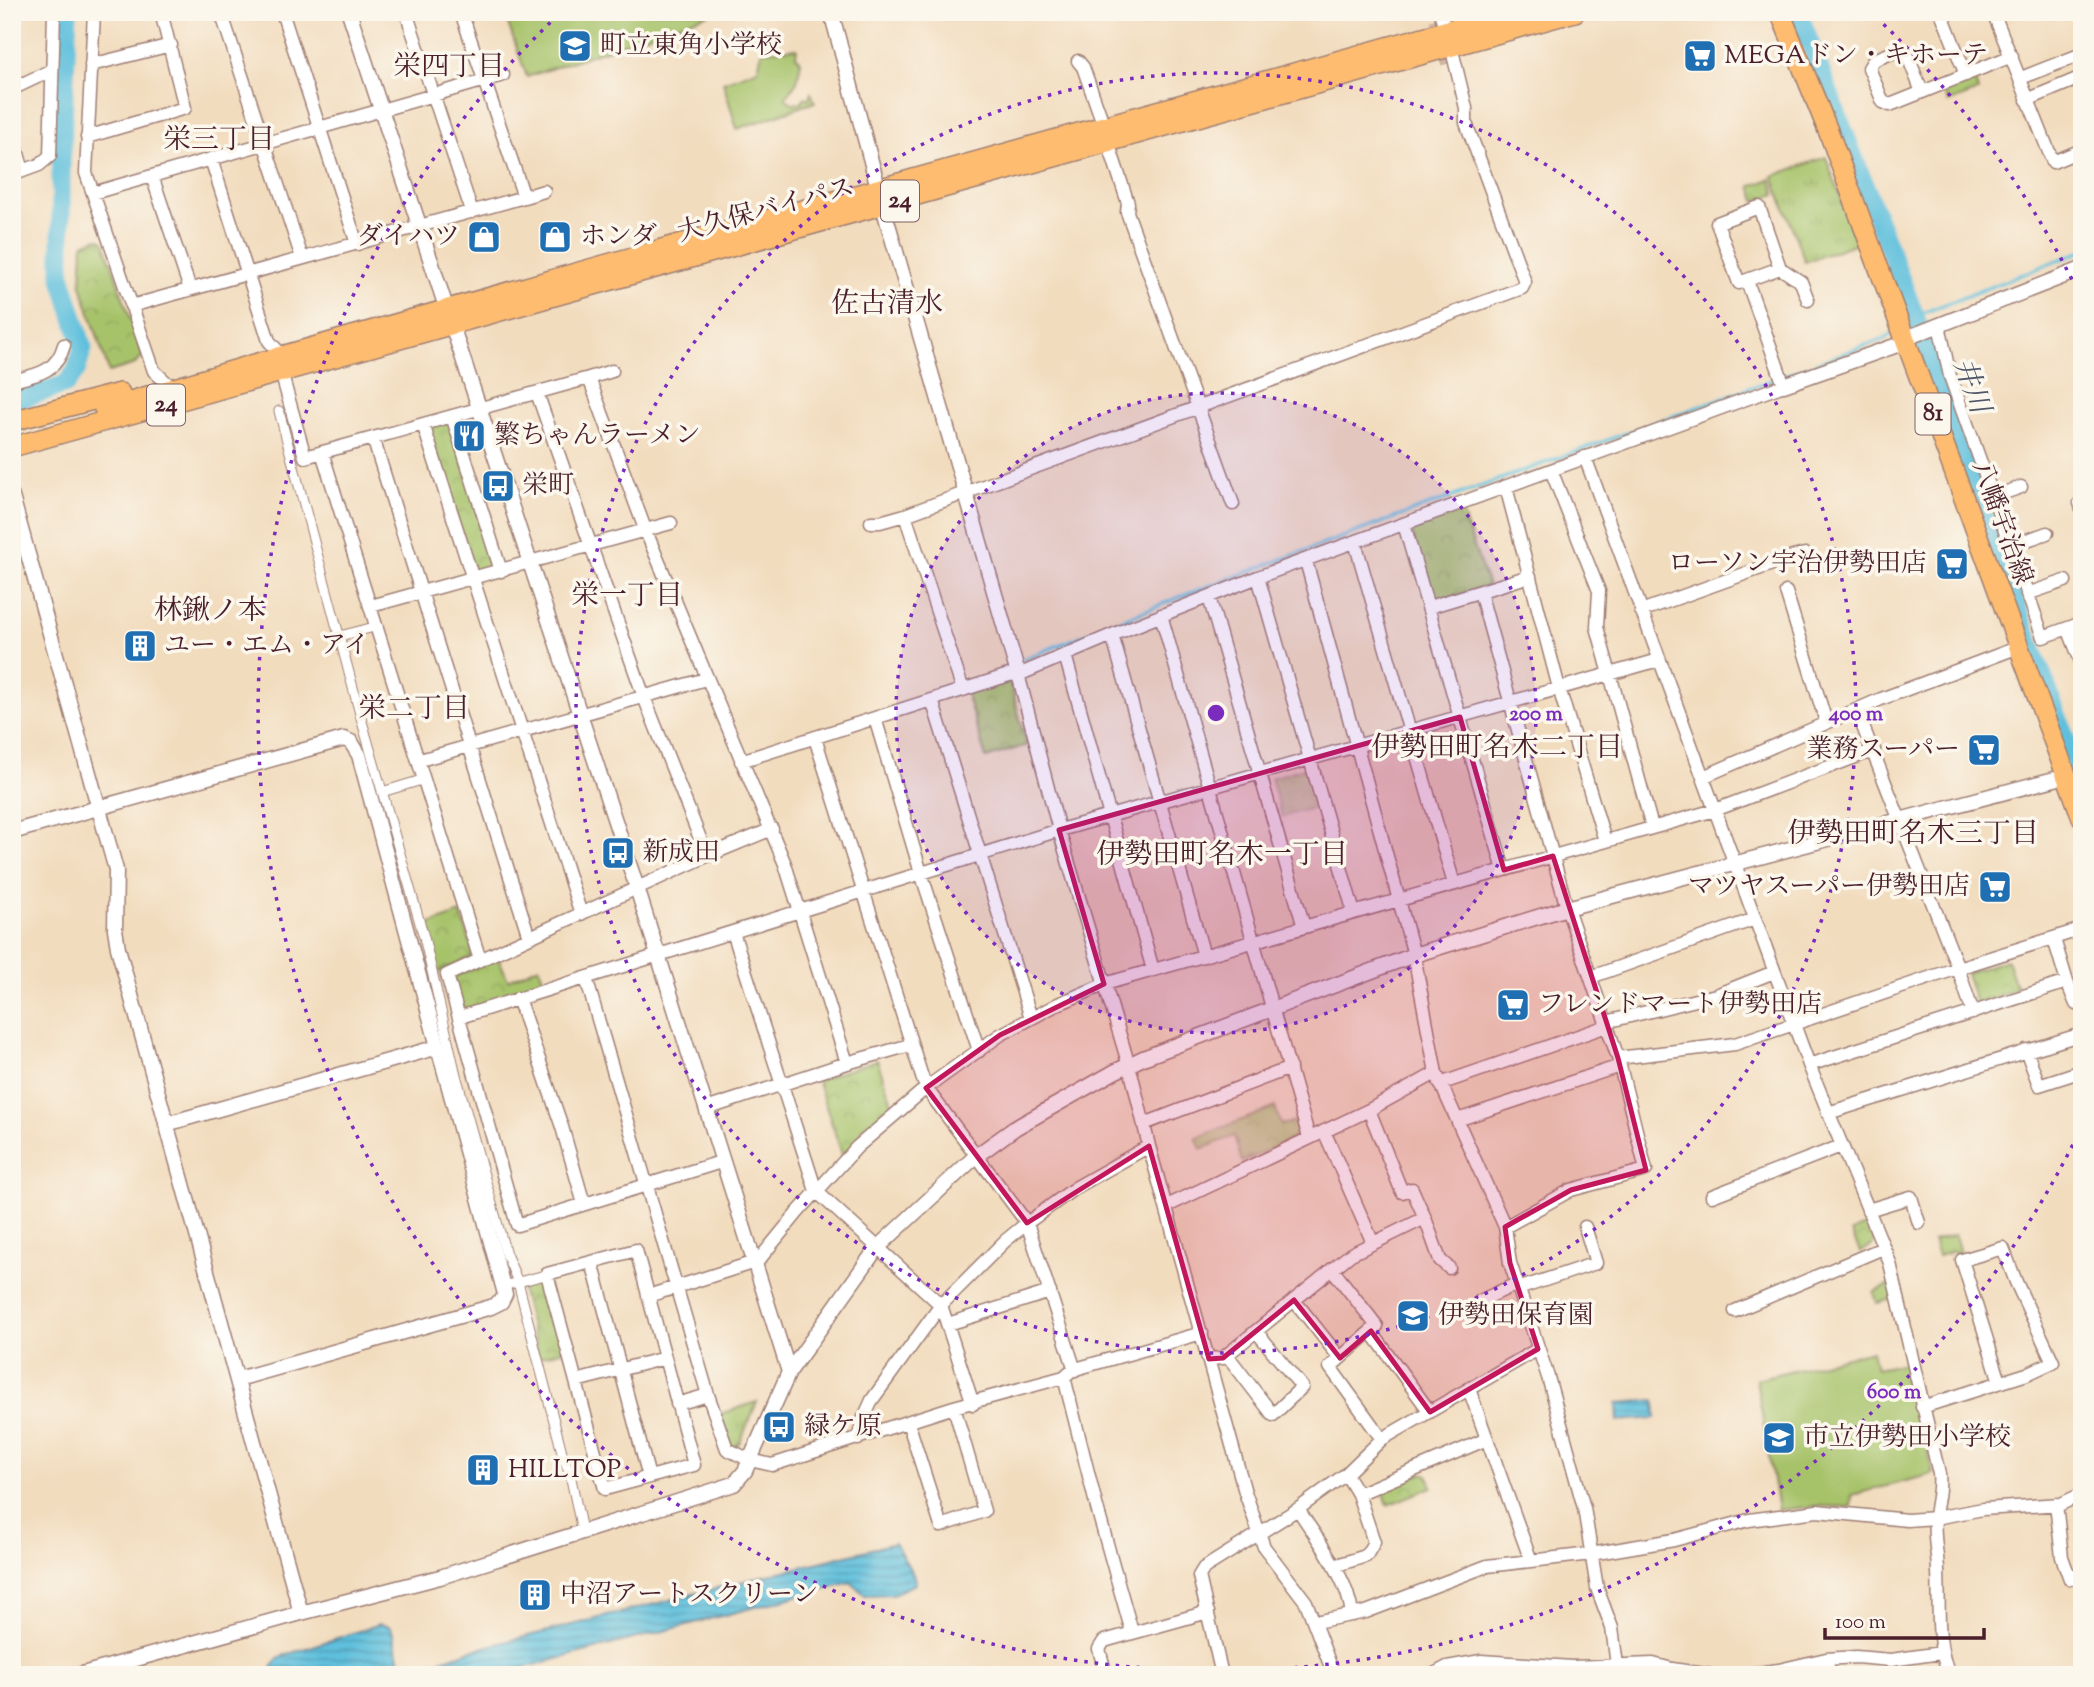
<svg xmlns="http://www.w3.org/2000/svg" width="2094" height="1687" viewBox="0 0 2094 1687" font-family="'Sorts Mill Goudy','Noto Serif JP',serif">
	<defs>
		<pattern id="grass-tufts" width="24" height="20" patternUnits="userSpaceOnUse" patternTransform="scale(1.75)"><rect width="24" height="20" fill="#a7c36a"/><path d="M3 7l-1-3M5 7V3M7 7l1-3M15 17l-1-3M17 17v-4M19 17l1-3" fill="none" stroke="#91a75c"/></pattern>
		<pattern id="park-crowns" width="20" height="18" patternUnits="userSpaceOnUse" patternTransform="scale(1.75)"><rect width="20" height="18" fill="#a7c36a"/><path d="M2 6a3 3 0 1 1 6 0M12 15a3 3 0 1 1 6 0" fill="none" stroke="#91a75c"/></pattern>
		<pattern id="water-rules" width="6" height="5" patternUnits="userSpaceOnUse" patternTransform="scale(1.75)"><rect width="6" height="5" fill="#5ec0dd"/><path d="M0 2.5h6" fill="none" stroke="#509bb3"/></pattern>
	</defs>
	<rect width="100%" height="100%" fill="#fbf7ec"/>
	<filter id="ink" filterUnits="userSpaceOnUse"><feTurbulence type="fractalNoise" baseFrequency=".0143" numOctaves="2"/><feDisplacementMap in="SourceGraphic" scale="14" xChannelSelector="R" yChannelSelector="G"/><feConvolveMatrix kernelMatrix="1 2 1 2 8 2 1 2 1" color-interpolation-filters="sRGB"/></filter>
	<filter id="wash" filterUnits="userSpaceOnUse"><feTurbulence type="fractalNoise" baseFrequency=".00686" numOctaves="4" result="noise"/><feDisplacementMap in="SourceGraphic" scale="28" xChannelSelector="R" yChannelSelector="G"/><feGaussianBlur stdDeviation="1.57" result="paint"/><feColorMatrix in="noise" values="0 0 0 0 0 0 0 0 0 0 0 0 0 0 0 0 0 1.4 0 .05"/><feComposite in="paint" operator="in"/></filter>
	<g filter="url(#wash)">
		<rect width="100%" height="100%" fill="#f2dcbe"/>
		<path fill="url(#grass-tufts)" stroke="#78714a" stroke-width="2" d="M1826,157L1857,243L1805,262L1773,176Z
			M757,1402L740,1442L734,1448L731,1447L720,1414Z"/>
		<path fill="url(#park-crowns)" stroke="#78714a" stroke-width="2" d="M1974,76L1978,91L1948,103L1943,89Z
			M1771,179L1776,194L1756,201L1751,186Z
			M98,238L104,241L143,356L135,364L109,372L81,285L83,244Z
			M450,422L497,567L479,573L473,570L428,431L431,427Z
			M1460,507L1488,586L1432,602L1410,525Z
			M1009,679L1027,745L986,758L966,693Z
			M1308,767L1318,806L1282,817L1271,778Z
			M461,913L473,952L471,957L436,974L425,926Z
			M498,957L508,980L539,966L545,985L469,1009H464L453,982L456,976Z
			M2007,960L2017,989L1976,1004L1966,973Z
			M877,1060L894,1109L843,1157L817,1080Z
			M1275,1107L1281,1125L1299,1120L1303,1134L1242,1162L1234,1136L1201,1149L1196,1138Z
			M1870,1224L1875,1239L1872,1246L1860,1252L1851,1232Z
			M1955,1235L1960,1254L1955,1255L1954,1251L1938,1256L1933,1241Z
			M546,1281L564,1350L539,1357L521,1288Z
			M1891,1284L1896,1298L1877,1303L1874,1292Z
			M1422,1473L1428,1475L1432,1487L1388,1505L1383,1490Z"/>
		<path fill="#a7c36a" stroke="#78714a" stroke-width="2" d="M504,12H715L527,77Z
			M797,48L796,56L801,62L797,81L785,98L794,104L796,102L800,104L805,97L808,99L811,93L815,102L737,129L723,82L758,69L762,51Z
			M1872,1351L1876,1369L1910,1362L1933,1474L1852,1495L1851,1507L1818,1506L1778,1510L1756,1379Z"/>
		<path fill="url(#water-rules)" stroke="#547084" stroke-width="2" d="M1655,1400L1656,1418L1618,1421L1617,1403Z
			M895,1543L916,1580L915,1584L893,1594L865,1595L851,1582L496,1675H272V1667L279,1657L380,1624L391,1627L402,1669L407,1671L469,1651Z"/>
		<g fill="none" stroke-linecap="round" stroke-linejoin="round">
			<path stroke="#5ec0dd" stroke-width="3.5" d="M1908,321L1915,316L2082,251
				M1024,659L1190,593L1886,338L1892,333"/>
			<path stroke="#5ec0dd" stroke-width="19" d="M1798,12L1915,316L1987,526L2082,782
				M12,402L66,384L76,371L83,348L61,275V164L68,12"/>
		</g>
	</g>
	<g filter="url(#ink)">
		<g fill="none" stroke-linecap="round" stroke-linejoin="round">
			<path stroke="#d0b6a1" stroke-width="12" stroke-dasharray="12 6" stroke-linecap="butt" d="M1435,19L1447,64"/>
			<defs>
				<path id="pedestrian" d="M279,411L363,725L424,937L456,1075L506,1254L518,1282L563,1456L570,1474L581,1526
					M340,636L378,626
					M382,792L425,779
					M503,1286L549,1274H547"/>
				<path id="minor" d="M94,12L86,173L154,371L167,383
					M221,12L302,258
					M282,12L357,244
					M406,12L472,212
					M1440,12L1446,31
					M1941,12L1966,75
					M1993,12L2053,162L2082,150
					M1078,61L1083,67L1104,126
					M91,65L171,45
					M2021,78L2082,54
					M16,87L52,70
					M1922,92L1907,54L1899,50L1874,60L1869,68L1883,102L1890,105L2012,56
					M2027,100L2077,79L2082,91
					M12,132L23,171
					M87,137L185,108L161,12
					M1108,142L1128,203L1127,212L1233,504
					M2075,153L2082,170
					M211,159L269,341L277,350L285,355
					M12,175L39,165L50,156L54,12
					M152,176L190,289
					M93,193L503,75
					M524,197L544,191
					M1780,268L1739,283L1717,223L1759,207L1780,268L1801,282L1808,300
					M131,306L524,197L461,12
					M1939,325L1950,376L2043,637L2082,623
					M281,372L305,457L589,378L645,529L785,864L847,1063
					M589,378L612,371
					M12,381C37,375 57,372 64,345
					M537,393L644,697L707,856
					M452,416L501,571
					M423,424L581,914
					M373,438L529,937
					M322,452L480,960
					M1585,457L1809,1065L1890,1263L1939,1474C1941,1490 1936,1503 1935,1518C1933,1536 1938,1555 1938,1572C1940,1610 1935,1639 1949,1675
					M1551,470L1599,591L1597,627L1652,827
					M1506,487L1559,688L1605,841
					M1993,497L2021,487
					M2082,502L2080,503L2082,509
					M871,522H880L905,515
					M1404,524L1504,870
					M1355,542L1454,884
					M2010,546L2047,533
					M1306,561L1414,955L1436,1073L1505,1227L1510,1263L1548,1377L1584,1508L1597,1588L1612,1628L1617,1665
					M1258,577L1354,913
					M1480,592L1567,908L1618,1058L1646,1170L1571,1190L1505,1227
					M1786,592L1826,722
					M2027,594L2065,581
					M1209,597L1304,927
					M371,606L671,523
					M1429,607L1530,576
					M1641,611L1789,558L1805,554
					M1161,615L1309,1138
					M2068,628L2082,664
					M1112,635L1204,956
					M1065,655L1153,970
					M1018,674L1059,830L1132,1076L1149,1146L1245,1492L1264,1547L1306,1602L1334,1675
					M963,690L905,515L1522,288L1525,282L1466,123V108L1451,46
					M932,700L1031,1018
					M875,718L921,873L979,1051
					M1860,719L1958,968L1973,1013
					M815,738L922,1077L926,1088L1027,1223L1075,1370
					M420,760L706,679
					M741,761L1009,675L1023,673L1112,635L1258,577L1784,385L1747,281
					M1703,777L1881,699L2019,647
					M733,932L816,1191L941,1305L973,1404
					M1591,977L1755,919
					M586,978L708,1395L727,1449L750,1460L772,1465L954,1407L1064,1377L1072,1370L1202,1333
					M2067,982L2076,1004
					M518,998L562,1127L584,1204
					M460,1017L1053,832L1659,660
					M1606,1022L1716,995L1774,972
					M2026,1050L2039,1085L2082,1071
					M1618,1058L1735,1044L1958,968L2082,929
					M1809,1065L2067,982L2054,939
					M1440,1084L1607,1026
					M706,1109L847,1063L910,1045
					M1369,1110L1402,1192L1412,1189L1425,1218L1440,1260L1449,1268
					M1828,1113L2082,1034
					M1457,1120L1620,1066
					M1144,1124L1290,1068
					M1324,1131L1373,1243
					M721,1162L517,1225L447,975L707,856L772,829
					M1712,1196L1841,1146
					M1167,1206L1369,1110L1436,1073
					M1868,1210L1911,1197L1919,1223
					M636,1250L694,1465L605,1489L547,1274Z
					M592,1262L649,1477
					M1332,1269L1377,1326L1371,1331
					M1518,1289L1596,1263L1585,1227
					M648,1296L758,1261L798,1212L857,1147L926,1088L1000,1035L1058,1004L1108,983L1715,810L1874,750
					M1294,1300L1340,1358
					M1480,1301L1516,1284
					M1735,1311L1883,1248
					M948,1324L1050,1292
					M1227,1355L1273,1415L1302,1387L1256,1331
					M1209,1359L1223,1358L1351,1254L1425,1218
					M1064,1377L1097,1508L1132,1632
					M576,1381L665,1358
					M1469,1389L1531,1561
					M677,1404L708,1395
					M1922,1407L2027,1374L2053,1362L2016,1282L2003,1248L1962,1260L2000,1382
					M908,1422L941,1526L984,1511L954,1407
					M858,1439L863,1420L872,1400L941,1305L1005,1241L1027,1223L1075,1188L1149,1146
					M1382,1439L1330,1367L1371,1331L1430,1412
					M1358,1494L1487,1439
					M2056,1504L2062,1557L2070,1579L2082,1572
					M1298,1509C1318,1541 1348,1577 1352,1615
					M1334,1566L1366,1556L1374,1542L1358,1494L1346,1474
					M1315,1622L1366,1612L1487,1566L1591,1554L1674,1540L1749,1520L1817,1511L1907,1520L1935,1518L1983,1509L2061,1504L2082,1494
					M1826,1659L1830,1675
					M1106,1675L1099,1649L1104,1641L1208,1612
					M1222,1675L1199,1576L1204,1568L1298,1509L1346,1474L1382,1439L1538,1349
					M1432,1675L1447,1667L1481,1661L1572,1667L1653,1664L1672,1669L1711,1675
					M1741,1675L1779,1670L1826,1659L1856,1657L1891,1660L1941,1653"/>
				<path id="tertiary" d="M349,12L637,888L789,1372
					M831,12L886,217L1018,674
					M1784,385L1906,342L1914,335L2082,269
					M12,497L116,870L115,929L118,948L301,1613
					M12,832L344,739L351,742L359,755L505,1294L501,1302L491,1307L238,1379
					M166,1124L438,1047
					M79,1675L301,1613L440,1577L734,1484L745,1471L789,1372L877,1248L976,1156L1015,1128L1114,1072L1143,1058L1414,955L1567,908L2066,776"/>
				<path id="primary" d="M1780,12L1829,133L2082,818"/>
				<path id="trunk" d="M104,409L285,355L597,267L1513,12
					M12,421L120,393
					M12,447L1575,12"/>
			</defs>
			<use href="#pedestrian" stroke="#9e7e74" stroke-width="11"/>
			<use href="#minor" stroke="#9e7e74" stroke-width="15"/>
			<use href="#tertiary" stroke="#9e7e74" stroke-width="17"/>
			<use href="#primary" stroke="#9e7e74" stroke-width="22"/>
			<use href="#trunk" stroke="#9e7e74" stroke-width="22"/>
			<use href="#pedestrian" stroke="#fff" stroke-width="9"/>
			<use href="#minor" stroke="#fff" stroke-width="12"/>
			<use href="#tertiary" stroke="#fff" stroke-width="14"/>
			<use href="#primary" stroke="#fdbc70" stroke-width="19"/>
			<use href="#trunk" stroke="#fdbc70" stroke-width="19"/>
		</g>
	</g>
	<path fill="#c2185b" fill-opacity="0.2" stroke="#c2185b" stroke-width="5" stroke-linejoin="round" d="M1460,717L1504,870L1553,856L1618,1058L1646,1170L1571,1190L1505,1227L1510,1263L1538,1349L1430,1412L1371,1331L1340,1358L1294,1300L1223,1358L1209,1359L1149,1146L1027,1223L926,1088L1000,1035L1104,984L1059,830Z"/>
	<circle cx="1216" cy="713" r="320" fill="#7b2cbf" fill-opacity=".12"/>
	<g fill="none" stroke="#7b2cbf" stroke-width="3.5" stroke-dasharray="3.5 7">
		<circle cx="1216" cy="713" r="320"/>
		<circle cx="1216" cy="713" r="640"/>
		<path d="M2082 1126A959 959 0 1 1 556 17M1876 17A959 959 0 0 1 2082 300"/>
	</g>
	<defs>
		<symbol id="school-square" viewBox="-11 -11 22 22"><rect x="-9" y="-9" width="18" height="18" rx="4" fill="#1f6fb2" stroke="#fbf7ec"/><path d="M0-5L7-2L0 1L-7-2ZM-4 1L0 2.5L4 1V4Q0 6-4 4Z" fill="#fff"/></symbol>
		<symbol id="supermarket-square" viewBox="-11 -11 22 22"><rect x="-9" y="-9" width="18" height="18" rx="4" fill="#1f6fb2" stroke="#fbf7ec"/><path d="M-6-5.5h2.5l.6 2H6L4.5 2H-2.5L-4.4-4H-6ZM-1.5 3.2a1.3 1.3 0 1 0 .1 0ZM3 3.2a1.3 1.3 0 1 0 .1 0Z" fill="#fff"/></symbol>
		<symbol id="shop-square" viewBox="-11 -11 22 22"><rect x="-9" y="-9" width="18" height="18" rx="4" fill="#1f6fb2" stroke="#fbf7ec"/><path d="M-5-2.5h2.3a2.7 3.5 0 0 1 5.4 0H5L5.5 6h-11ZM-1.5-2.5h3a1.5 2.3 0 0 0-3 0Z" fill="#fff"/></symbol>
		<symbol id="restaurant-square" viewBox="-11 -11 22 22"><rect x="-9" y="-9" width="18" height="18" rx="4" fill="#1f6fb2" stroke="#fbf7ec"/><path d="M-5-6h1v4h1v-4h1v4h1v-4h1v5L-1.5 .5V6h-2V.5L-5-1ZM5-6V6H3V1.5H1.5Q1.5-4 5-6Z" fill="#fff"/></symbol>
		<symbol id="bus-square" viewBox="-11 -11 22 22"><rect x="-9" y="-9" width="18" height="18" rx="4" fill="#1f6fb2" stroke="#fbf7ec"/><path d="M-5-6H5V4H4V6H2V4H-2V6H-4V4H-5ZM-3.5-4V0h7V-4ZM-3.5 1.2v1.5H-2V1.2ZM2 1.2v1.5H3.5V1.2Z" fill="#fff"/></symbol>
		<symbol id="building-square" viewBox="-11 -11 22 22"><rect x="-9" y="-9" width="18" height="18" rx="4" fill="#1f6fb2" stroke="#fbf7ec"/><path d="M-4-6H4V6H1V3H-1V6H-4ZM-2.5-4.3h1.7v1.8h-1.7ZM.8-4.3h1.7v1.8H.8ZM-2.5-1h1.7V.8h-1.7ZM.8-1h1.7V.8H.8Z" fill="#fff"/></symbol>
	</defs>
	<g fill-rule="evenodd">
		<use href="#school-square" x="556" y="27" width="38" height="38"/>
		<use href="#supermarket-square" x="1681" y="37" width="38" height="38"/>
		<use href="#shop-square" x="465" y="218" width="38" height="38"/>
		<use href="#shop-square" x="536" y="218" width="38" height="38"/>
		<use href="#restaurant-square" x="450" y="417" width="38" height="38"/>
		<use href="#bus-square" x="479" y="467" width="38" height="38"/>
		<use href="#supermarket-square" x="1933" y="545" width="38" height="38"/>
		<use href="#building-square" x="121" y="627" width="38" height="38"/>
		<use href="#supermarket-square" x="1965" y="731" width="38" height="38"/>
		<use href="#bus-square" x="599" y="834" width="38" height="38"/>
		<use href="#supermarket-square" x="1976" y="868" width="38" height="38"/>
		<use href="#supermarket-square" x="1494" y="986" width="38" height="38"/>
		<use href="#school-square" x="1394" y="1297" width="38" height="38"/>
		<use href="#bus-square" x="760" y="1408" width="38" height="38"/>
		<use href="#school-square" x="1760" y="1419" width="38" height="38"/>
		<use href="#building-square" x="464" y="1451" width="38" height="38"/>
		<use href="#building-square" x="516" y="1576" width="38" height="38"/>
	</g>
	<g text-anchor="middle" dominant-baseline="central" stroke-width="7" stroke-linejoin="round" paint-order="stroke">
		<g fill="#fbf7ec" stroke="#7f6065" stroke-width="2">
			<rect x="881" y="180.5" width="38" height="41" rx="5"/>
			<rect x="147" y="384.5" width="38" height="41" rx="5"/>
			<rect x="1915.5" y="393.5" width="35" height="41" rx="5"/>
		</g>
		<g font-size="24" font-weight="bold" fill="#4a1f2b">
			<text x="900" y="201">24</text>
			<text x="166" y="405">24</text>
			<text x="1933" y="414">81</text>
		</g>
		<g font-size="26" fill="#4a1f2b" stroke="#fbf7ec" text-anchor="start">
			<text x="600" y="46">町立東角小学校</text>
			<text x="1724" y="56">MEGAドン・キホーテ</text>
			<text x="460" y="237" text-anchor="end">ダイハツ</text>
			<text x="580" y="237">ホンダ</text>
			<text x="494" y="436">繁ちゃんラーメン</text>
			<text x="522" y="486">栄町</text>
			<text x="1927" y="564" text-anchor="end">ローソン宇治伊勢田店</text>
			<text x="164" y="646">ユー・エム・アイ</text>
			<text x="1960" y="750" text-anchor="end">業務スーパー</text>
			<text x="642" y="853">新成田</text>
			<text x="1970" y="887" text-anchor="end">マツヤスーパー伊勢田店</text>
			<text x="1538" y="1005">フレンドマート伊勢田店</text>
			<text x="1438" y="1316">伊勢田保育園</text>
			<text x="804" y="1427">緑ケ原</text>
			<text x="1803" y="1438">市立伊勢田小学校</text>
			<text x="508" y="1470">HILLTOP</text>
			<text x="560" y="1595">中沼アートスクリーン</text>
		</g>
		<g font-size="26" fill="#4a1f2b" stroke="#fbf7ec">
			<text transform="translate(766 211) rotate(-15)">大久保バイパス</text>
			<text transform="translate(2001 523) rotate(70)">八幡宇治線</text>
		</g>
		<g font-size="28" fill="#4a1f2b" stroke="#fbf7ec">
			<text x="449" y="68">栄四丁目</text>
			<text x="219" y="141">栄三丁目</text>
			<text x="887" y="305">佐古清水</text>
			<text x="627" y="597">栄一丁目</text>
			<text x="210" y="612">林鍬ノ本</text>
			<text x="414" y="710">栄二丁目</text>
			<text x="1497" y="749">伊勢田町名木二丁目</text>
			<text x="1913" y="835">伊勢田町名木三丁目</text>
			<text x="1222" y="856">伊勢田町名木一丁目</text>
		</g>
		<g font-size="28" font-style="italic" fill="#515769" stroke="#fbf7ec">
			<text transform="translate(1970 386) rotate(70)">井川</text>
		</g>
	</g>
	<circle cx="1216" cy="713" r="10" fill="#7b2cbf" stroke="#fbf7ec" stroke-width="3.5"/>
	<g font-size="21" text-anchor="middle" font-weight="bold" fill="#7b2cbf" stroke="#fbf7ec" stroke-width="7" stroke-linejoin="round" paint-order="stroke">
		<text x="1536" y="720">200 m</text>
		<text x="1856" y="720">400 m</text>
		<text x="1894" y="1398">600 m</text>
	</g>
	<rect width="2094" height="1687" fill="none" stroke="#fbf7ec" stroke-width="42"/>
	<path d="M1825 1628v10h159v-10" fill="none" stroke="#4a1f2b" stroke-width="3.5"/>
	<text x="1835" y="1628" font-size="21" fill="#4a1f2b" stroke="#fbf7ec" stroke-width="5" paint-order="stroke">100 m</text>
</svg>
